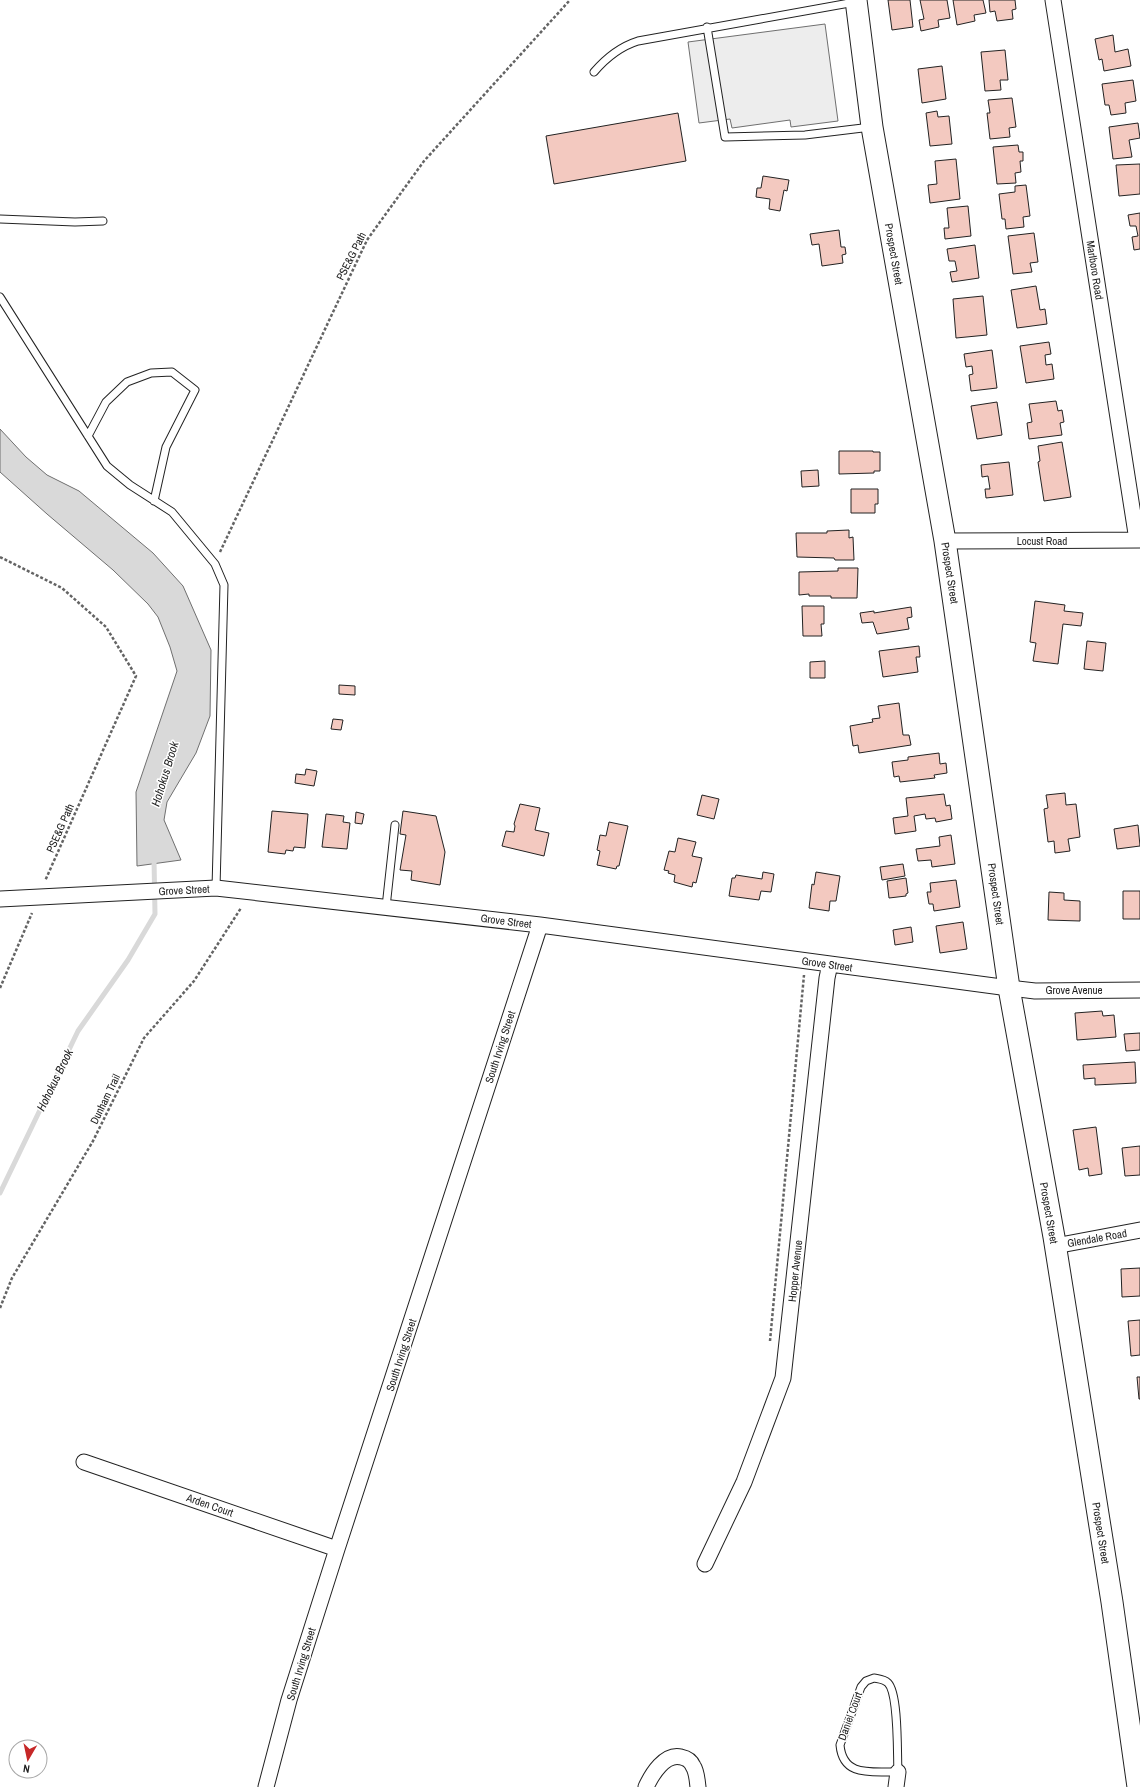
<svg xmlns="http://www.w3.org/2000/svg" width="1140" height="1787" viewBox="0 0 1140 1787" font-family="'Archivo Narrow',sans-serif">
	<rect width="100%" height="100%" fill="#fff"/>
	<path fill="#ededed" stroke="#6f6f6f" d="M825,24L838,121L791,127L790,120L732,128L730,119L699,123L688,42Z"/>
	<path fill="#d9d9d9" stroke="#6f6f6f" d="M0,429L26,457L47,475L79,491L153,553L183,586L211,650L210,716L196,753L167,802L164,820L181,860L137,866L136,792L177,671L170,647L158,617L148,604L113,570L47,514L0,472Z"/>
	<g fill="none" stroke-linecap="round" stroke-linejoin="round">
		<path stroke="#d9d9d9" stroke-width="5" d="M0,1193L78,1031L128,960L155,914L154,859"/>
	</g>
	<path fill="#f3c9c0" stroke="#222" d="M888,0H910L913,27L892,30Z
		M920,0H947L950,18L938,20L939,27L921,31L919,20L924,19Z
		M953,0H983L986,13L974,15L975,21L957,25Z
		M989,0H1015L1016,9L1012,10L1013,19L997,21L995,11L990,12Z
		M1113,35L1115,52L1128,49L1131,66L1104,71L1102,59L1099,60L1095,39Z
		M1005,50L1008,80H1000L1001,90L985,91L981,52Z
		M942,66L946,99L922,103L918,69Z
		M1133,80L1136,101L1125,103L1126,113L1111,115L1109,105H1105L1102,84Z
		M1012,98L1016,127L1009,128L1010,137L990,139L987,113H990L988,100Z
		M937,111L938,117L949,116L952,144L930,146L926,113Z
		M678,113L686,161L554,184L546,136Z
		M1138,123L1140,138L1129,140L1132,157L1113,159L1109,127Z
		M1018,145L1019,152H1023V161H1020L1021,172L1015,173L1016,183L997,184L993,147Z
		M956,159L960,199L930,203L928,185L937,184L935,161Z
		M1140,164V194L1119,196L1116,165Z
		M763,176L789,180L787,191L784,190L780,211L769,209L770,199L756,197L757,188H761Z
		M1026,185L1030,216L1023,217L1024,227L1006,229L1005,219H1002L999,194L1015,192V186Z
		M968,206L971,236L945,239L944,228H949L947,208Z
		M1140,213V249L1134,250L1132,237L1138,236L1136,226H1130L1128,215Z
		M839,230L841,247H845L846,254L842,255L843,263L822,266L819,244L812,245L810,234Z
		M1034,233L1038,262L1030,263L1032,272L1013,274L1008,236Z
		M975,245L979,278L952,282L950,272L957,271L955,261H949L947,249Z
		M1036,286L1040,310L1045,309L1047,324L1017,328L1011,290Z
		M983,296L987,335L956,338L953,299Z
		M1049,342L1051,354L1045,355L1046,365L1052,364L1054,379L1026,383L1020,346Z
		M992,350L997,388L971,391L969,375L973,374L972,366L966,367L964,354Z
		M1056,401L1058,411L1062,410L1064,422L1060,423L1062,435L1029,439L1027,423L1032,422L1029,404Z
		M997,402L1002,435L977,439L971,406Z
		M1062,442L1071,497L1044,501L1038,462L1040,461L1038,446Z
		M839,451H873V452H880V471H874V473L839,474Z
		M1009,462L1013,495L986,498L985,489H990L988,476L982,477L981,465Z
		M818,470L819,486L802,487L801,471Z
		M851,489H878V504H875V513H851Z
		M849,530V538L853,537L854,560H835L834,558L797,557L796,533H827V531Z
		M838,568H858L857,598H831V596H809V594L799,595V572L838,571Z
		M1035,601L1065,605L1064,611L1083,613L1081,626L1063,624L1058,664L1033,661L1036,643L1030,642Z
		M802,606H824V624H821L822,636H803Z
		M911,607L912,617L907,618L909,629L877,634L873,622L862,623L860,613L874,611V613Z
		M1087,641L1106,643L1103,671L1084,669Z
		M919,646L920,657H916L918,672L883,677L879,651Z
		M825,661V678H810V662Z
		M339,685L355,686V695L339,694Z
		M899,703L903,735H909L911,745L859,753L858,745L853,746L850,726L873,722L872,719L880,718L878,706Z
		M333,719L343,720L341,730L331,729Z
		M939,753L940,764L946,763L947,773L934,775L935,778L900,782L899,776L894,777L892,762L908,760V757Z
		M306,769L317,771L314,786L295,783L296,774L305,775Z
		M1065,793L1066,805L1076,804L1080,837L1068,839L1070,851L1055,853L1054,841L1048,842L1044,809L1048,808L1046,795Z
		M944,794L946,806L950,805L952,819L936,822L935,818L926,819L925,814L914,816L916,831L895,834L893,818L908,816L906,798Z
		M702,795L719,799L714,819L697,815Z
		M520,804L540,808L535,830L549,833L544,856L502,846L506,831L514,832L515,826L514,824Z
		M272,811L308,814L305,848L294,847L293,851L286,850L285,854L268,852Z
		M403,811L436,816L445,852L440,885L411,880L412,871L400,870L406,835L400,834Z
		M356,812L364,814L362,824L355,823Z
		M326,814L344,816L343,822L350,823L347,849L322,847Z
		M609,822L628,826L619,866H617L616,869L597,865L600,851L597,850L600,835L606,836Z
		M1138,825L1140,846L1117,849L1114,829Z
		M951,835L955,864L932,867L931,860L918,861L916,849L940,846L939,837Z
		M678,838L696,842L692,856L702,858L696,883L693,882L692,887L674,882L675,875L668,873L669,871L664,870L669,851L675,852Z
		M903,864L905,876L882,880L880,867Z
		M763,872L774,874L771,892L761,891L759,900L729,896L732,878H735L736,875L762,879Z
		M816,872L840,876L836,901H830L829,911L809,908L812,884L814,885Z
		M906,878L908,893L906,894V896L889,898L887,881Z
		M956,880L960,907L934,911L933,904H929L927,892H931L930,883Z
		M1123,891H1140V919H1123Z
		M1049,892L1064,893V900L1080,901V921L1048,920Z
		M963,922L967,949L940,953L936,926Z
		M911,927L913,942L895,945L893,930Z
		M1102,1011L1103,1016L1114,1015L1116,1037L1077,1040L1075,1013Z
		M1140,1033V1050L1126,1051L1124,1034Z
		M1135,1062L1136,1083L1095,1085V1078L1084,1079L1083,1065Z
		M1096,1127L1102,1174L1089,1176L1088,1168L1079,1170L1073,1130Z
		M1140,1146V1175L1125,1176L1122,1148Z
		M1140,1268V1296L1122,1297L1121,1269Z
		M1140,1320V1355L1131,1356L1128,1321Z
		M1137,1377H1140V1399H1139Z"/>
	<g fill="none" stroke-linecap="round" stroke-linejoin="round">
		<defs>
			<path id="lane" d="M707,27L725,137L805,135L871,127
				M594,72C606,58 619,47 638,41L855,2
				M0,219L75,222L103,221
				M0,297L107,466L130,485L172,512L215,564L224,585L216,888
				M88,436L106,402L127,382L151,373L172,372L195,390L166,447L154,501
				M386,907L395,825
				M874,1678C879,1679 884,1679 888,1683C899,1694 897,1756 898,1772C872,1771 843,1778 840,1745L861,1687L866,1681Z"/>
			<path id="street" d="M1053,0L1137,540
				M945,541L1140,540
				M0,899L216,888L540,925L1009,988L1035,991L1140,990
				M1055,1246L1140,1230
				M84,1462L337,1549
				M705,1564L744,1482L783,1378L827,978L830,964
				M266,1787L289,1700L337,1549L540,925
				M646,1787C652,1774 665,1753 681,1757C686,1758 691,1761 693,1766C697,1772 697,1780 698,1787
				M896,1787L898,1772"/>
			<path id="secondary" d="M856,0L872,127L945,541L1009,988L1054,1237L1112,1602L1138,1787"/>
		</defs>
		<use href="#lane" stroke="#222" stroke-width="9"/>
		<use href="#street" stroke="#222" stroke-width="17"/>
		<use href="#secondary" stroke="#222" stroke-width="23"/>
		<path stroke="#646464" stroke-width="2.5" stroke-dasharray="3 2" stroke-linecap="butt" d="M220,552L367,240L424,161L570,0
			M0,557L62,588L106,627L136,676L45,881
			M0,988L32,913
			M0,1308L12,1278L93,1141L144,1038L194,981L241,908
			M770,1341L804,975"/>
		<use href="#lane" stroke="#fff" stroke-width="7"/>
		<use href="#street" stroke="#fff" stroke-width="15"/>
		<use href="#secondary" stroke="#fff" stroke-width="21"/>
	</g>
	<g text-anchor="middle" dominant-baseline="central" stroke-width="3" stroke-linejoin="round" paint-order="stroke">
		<g font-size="11" fill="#222" stroke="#fff">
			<text transform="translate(894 254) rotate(80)">Prospect Street</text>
			<text transform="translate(351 256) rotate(-63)">PSE&amp;G Path</text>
			<text transform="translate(1095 270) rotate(81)">Marlboro Road</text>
			<text x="1042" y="541">Locust Road</text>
			<text transform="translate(950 573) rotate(81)">Prospect Street</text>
			<text transform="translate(60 828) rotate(-66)">PSE&amp;G Path</text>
			<text transform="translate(184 890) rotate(-3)">Grove Street</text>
			<text transform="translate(996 894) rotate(82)">Prospect Street</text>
			<text transform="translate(506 921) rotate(7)">Grove Street</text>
			<text transform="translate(827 964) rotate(8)">Grove Street</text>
			<text x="1074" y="990">Grove Avenue</text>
			<text transform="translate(500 1047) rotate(-72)">South Irving Street</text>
			<text transform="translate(105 1099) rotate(-64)">Dunham Trail</text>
			<text transform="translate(1049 1213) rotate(80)">Prospect Street</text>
			<text transform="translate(1097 1238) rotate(-10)">Glendale Road</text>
			<text transform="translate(795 1271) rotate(-84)">Hopper Avenue</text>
			<text transform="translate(401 1355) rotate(-72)">South Irving Street</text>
			<text transform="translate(210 1505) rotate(19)">Arden Court</text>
			<text transform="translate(1101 1533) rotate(81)">Prospect Street</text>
			<text transform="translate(301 1664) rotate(-73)">South Irving Street</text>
			<text transform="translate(850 1716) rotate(-70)">Daniel Court</text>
		</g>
		<g font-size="12" font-style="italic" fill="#222" stroke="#fff">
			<text transform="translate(165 774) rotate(-73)">Hohokus Brook</text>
			<text transform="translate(55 1080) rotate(-64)">Hohokus Brook</text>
		</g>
	</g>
	<g transform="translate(28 1759) rotate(189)"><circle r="19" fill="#ffffff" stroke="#a7a7a7"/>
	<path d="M0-3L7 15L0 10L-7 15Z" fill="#c62828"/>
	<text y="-6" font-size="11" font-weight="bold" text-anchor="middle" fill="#222222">N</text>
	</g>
</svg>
